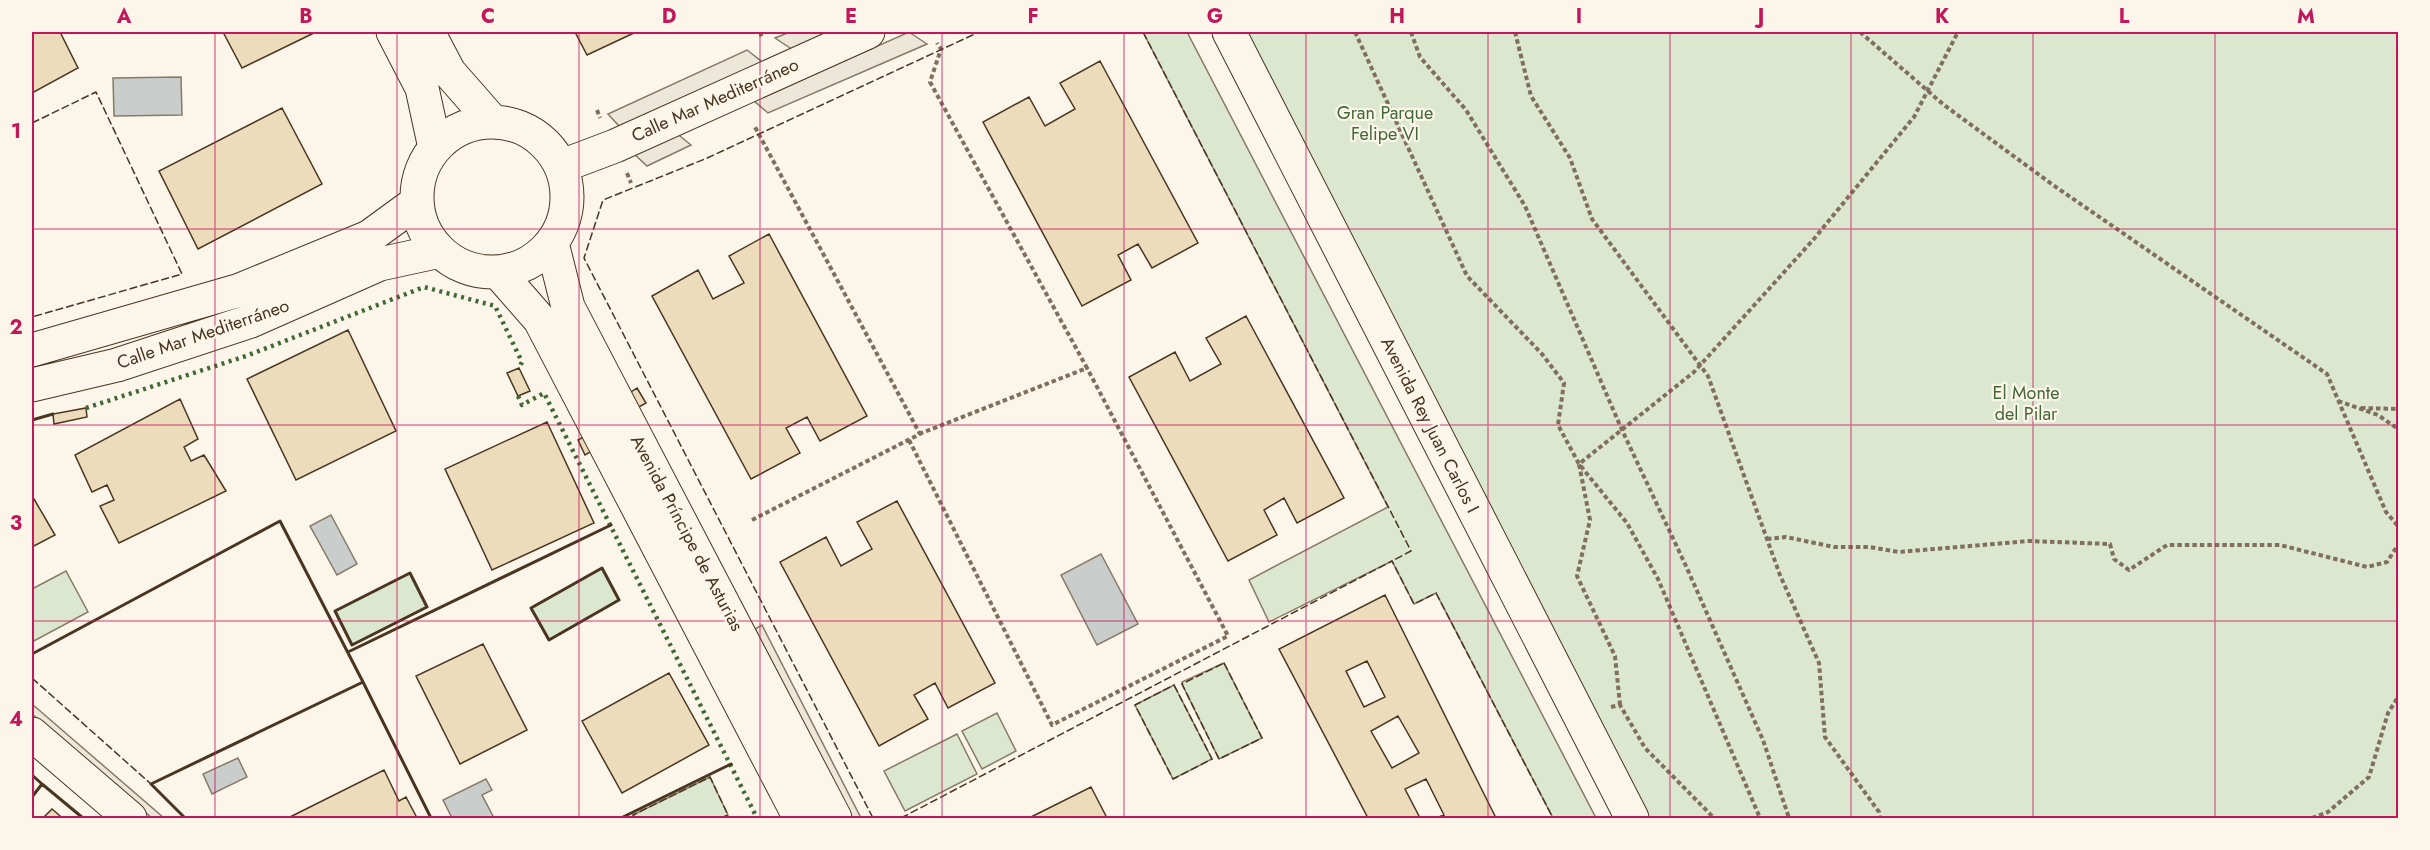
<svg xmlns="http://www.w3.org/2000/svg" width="2430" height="850" viewBox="0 0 2430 850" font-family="Jost,sans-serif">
	<rect width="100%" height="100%" fill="#fbf6e9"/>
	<path fill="#dce7d0" stroke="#887966" stroke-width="1.5" d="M1143,32H1187L1596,818H1553L1436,593L1414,604L1392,561L1269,622L1249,580L1388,507Z
		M1237,32H2398V818H1645Z
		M602,568L619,600L549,640L531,608Z
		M66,571L88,612L32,642V589Z
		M410,573L427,607L352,645L335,611Z
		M1224,663L1262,738L1219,759L1182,684V682Z
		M1174,685L1212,759L1173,779L1135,705Z
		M997,713L1016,751L982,769L962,731Z
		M957,734L977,774L905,811L884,771Z
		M710,777L728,815L721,818H635L633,815Z"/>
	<path fill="#ede7d9" stroke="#887966" stroke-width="1.5" d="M790,32H840L796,52L775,38Z
		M909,32L927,44L768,113L754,101Z
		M747,50L765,64L619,126L608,114Z
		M675,132L691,145L647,166L632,152Z
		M762,625L861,818H852L755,629Z
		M32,704L164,818H152L32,714Z"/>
	<path fill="#c9cecd" stroke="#887966" stroke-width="1.5" d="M181,77L182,115L114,116L113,78Z
		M331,515L357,564L337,575L310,526Z
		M1101,554L1138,624L1097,645L1061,575Z
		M238,758L247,777L212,794L203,774Z
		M486,779L492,790L482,795L494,818H452L443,800Z"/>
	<path fill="#ecdcbc" stroke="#4a3520" stroke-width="1.5" fill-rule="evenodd" d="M32,32H60L78,68L32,93Z
		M223,32H316L242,68Z
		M575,32H636L587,55Z
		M1100,61L1198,243L1152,268L1138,244L1118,255L1131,280L1082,306L983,122L1029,97L1045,126L1075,109L1060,83Z
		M282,108L322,184L198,249L159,171Z
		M769,234L867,416L820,441L807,417L786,428L800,453L751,479L652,296L698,270L713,299L744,283L729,256Z
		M1246,316L1344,498L1297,523L1284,498L1264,510L1277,535L1228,561L1129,377L1175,352L1190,381L1221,364L1206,338Z
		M348,330L396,431L296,480L247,379Z
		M519,368L530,391L518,396L507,373Z
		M637,388L646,403L639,407L631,392Z
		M180,399L198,439L184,447L191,461L204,455L226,491L119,543L100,506L114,500L107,485L92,492L75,455Z
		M86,408L87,417L54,424L53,414Z
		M547,422L594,523L492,570L445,469Z
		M585,436L592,451L585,455L578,440Z
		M34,499L55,535L32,547V500Z
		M897,501L995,683L948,708L935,683L914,695L928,719L879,746L780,562L826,537L841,566L872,549L857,522Z
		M1385,595L1479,784L1496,818H1436L1444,815L1426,779L1405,789L1420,818H1368L1279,649ZM1367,661L1385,697L1364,707L1346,671ZM1398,716L1419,753L1392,768L1371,731Z
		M483,644L527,730L460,764L416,676Z
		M669,673L709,745L622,793L582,721Z
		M384,770L399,801L406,797L417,818H288Z
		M1091,787L1107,818H1029Z
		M52,809L59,815L62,818H43Z"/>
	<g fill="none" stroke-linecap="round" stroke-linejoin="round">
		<defs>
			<path id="minor" d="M393,32L422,88L435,148
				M428,32L449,72L492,121
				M1229,32L1632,818
				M417 197a75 75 0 1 1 150 0a75 75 0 1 1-150 0Z
				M562,166L615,146L868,32
				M552,243L568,307L835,818
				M498,272L540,320L800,818
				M32,350L240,290L369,237L417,202
				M32,385L117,365L251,321L380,264L440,251
				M32,734L130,818"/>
		</defs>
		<use href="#minor" stroke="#4a3520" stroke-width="35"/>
		<path stroke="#7f6f5c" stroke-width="4" stroke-dasharray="4.5 3" stroke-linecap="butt" d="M760,32L762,37
			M1355,32L1467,276L1542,354L1564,383L1558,425L1579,464L1627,523L1658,579L1760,818
			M1411,32L1420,57L1466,110L1525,206L1622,430L1686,566L1763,740L1789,818
			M1515,32L1531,96L1570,158L1592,219L1708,376L1780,575L1819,663L1825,737L1879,812L1880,818
			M1860,32L1944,105L2053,185L2327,374L2386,512L2398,526
			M597,110L600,118
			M627,173L631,183
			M2338,401L2378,415L2398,429
			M2361,408L2398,409
			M919,434L1087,368L930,82L941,49L937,43
			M909,440L1052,725L1228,636L1087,368
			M752,520L920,434L755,127
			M1767,539L1786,537L1834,547H1869L1899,552L2029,541L2110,544L2114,559L2129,570L2167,545H2280L2367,567L2387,562L2398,545
			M1620,705L1615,656L1577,576L1590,520L1579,464L1694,372L1813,240L1914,117L1958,32
			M1611,707L1620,705L1645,748L1714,818
			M2312,818L2328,812L2369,777L2388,713L2398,697"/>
		<use href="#minor" stroke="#fbf6e9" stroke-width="33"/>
		<path stroke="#436837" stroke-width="4.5" stroke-dasharray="3 4.5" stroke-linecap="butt" d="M518,396L522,405L544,393L757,818
			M86,408L246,356L424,287L495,306L522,362L519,368"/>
		<path stroke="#4a3520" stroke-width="1.5" stroke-dasharray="8 3" stroke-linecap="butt" d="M1143,32L1411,551L1392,561
			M32,123L96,92L182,274L32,317
			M1224,663L1262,738L1219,759L1182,684Z
			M32,678L151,784
			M1174,685L1212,759L1173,779L1135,705Z
			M635,818L633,815L710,777L728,815L721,818
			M873,818L584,258L603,200L705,159L979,32
			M901,818L1392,561L1414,604L1436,593L1553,818"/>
		<path stroke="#4a3520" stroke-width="3" d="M32,420L53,414
			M602,568L619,600L549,640L531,608Z
			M410,573L427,607L352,645L335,611Z
			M348,652L611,525
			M32,654L280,521L363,682L151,784L185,818
			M363,682L431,818
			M32,775L42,784
			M32,797L42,784L83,818
			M621,818L731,764"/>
	</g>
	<path fill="none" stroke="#c2185b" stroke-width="1.5" stroke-opacity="0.55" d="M215,32V818M397,32V818M579,32V818M760,32V818M942,32V818M1124,32V818M1306,32V818M1488,32V818M1670,32V818M1851,32V818M2033,32V818M2215,32V818M32,229H2398M32,425H2398M32,621H2398"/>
	<g text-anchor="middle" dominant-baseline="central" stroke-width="4.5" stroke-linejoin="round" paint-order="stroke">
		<g font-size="18" fill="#4a3520" stroke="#fbf6e9">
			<text transform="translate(715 100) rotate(-24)">Calle Mar Mediterráneo</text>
			<text transform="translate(203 334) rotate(-19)">Calle Mar Mediterráneo</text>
			<text transform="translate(1430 425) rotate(63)">Avenida Rey Juan Carlos I</text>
			<text transform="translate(687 533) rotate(62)">Avenida Príncipe de Asturias</text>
		</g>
		<g font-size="18" fill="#436837" stroke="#fbf6e9">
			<text x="1385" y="113">Gran Parque<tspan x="1385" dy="21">Felipe VI</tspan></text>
			<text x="2026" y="393">El Monte<tspan x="2026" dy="21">del Pilar</tspan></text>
		</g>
	</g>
	<rect width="2430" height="850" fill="none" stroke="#fbf6e9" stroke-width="66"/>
	<rect x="33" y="33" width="2364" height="784" fill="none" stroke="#c2185b" stroke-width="2"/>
	<g font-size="20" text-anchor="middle" font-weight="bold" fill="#c2185b">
		<text x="124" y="23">A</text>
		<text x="306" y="23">B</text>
		<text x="488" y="23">C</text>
		<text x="669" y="23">D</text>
		<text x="851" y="23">E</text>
		<text x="1033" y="23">F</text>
		<text x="1215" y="23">G</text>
		<text x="1397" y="23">H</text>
		<text x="1579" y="23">I</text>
		<text x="1761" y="23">J</text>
		<text x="1942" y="23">K</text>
		<text x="2124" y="23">L</text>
		<text x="2306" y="23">M</text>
		<text x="16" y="138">1</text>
		<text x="16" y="334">2</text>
		<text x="16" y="530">3</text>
		<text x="16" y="726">4</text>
	</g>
</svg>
